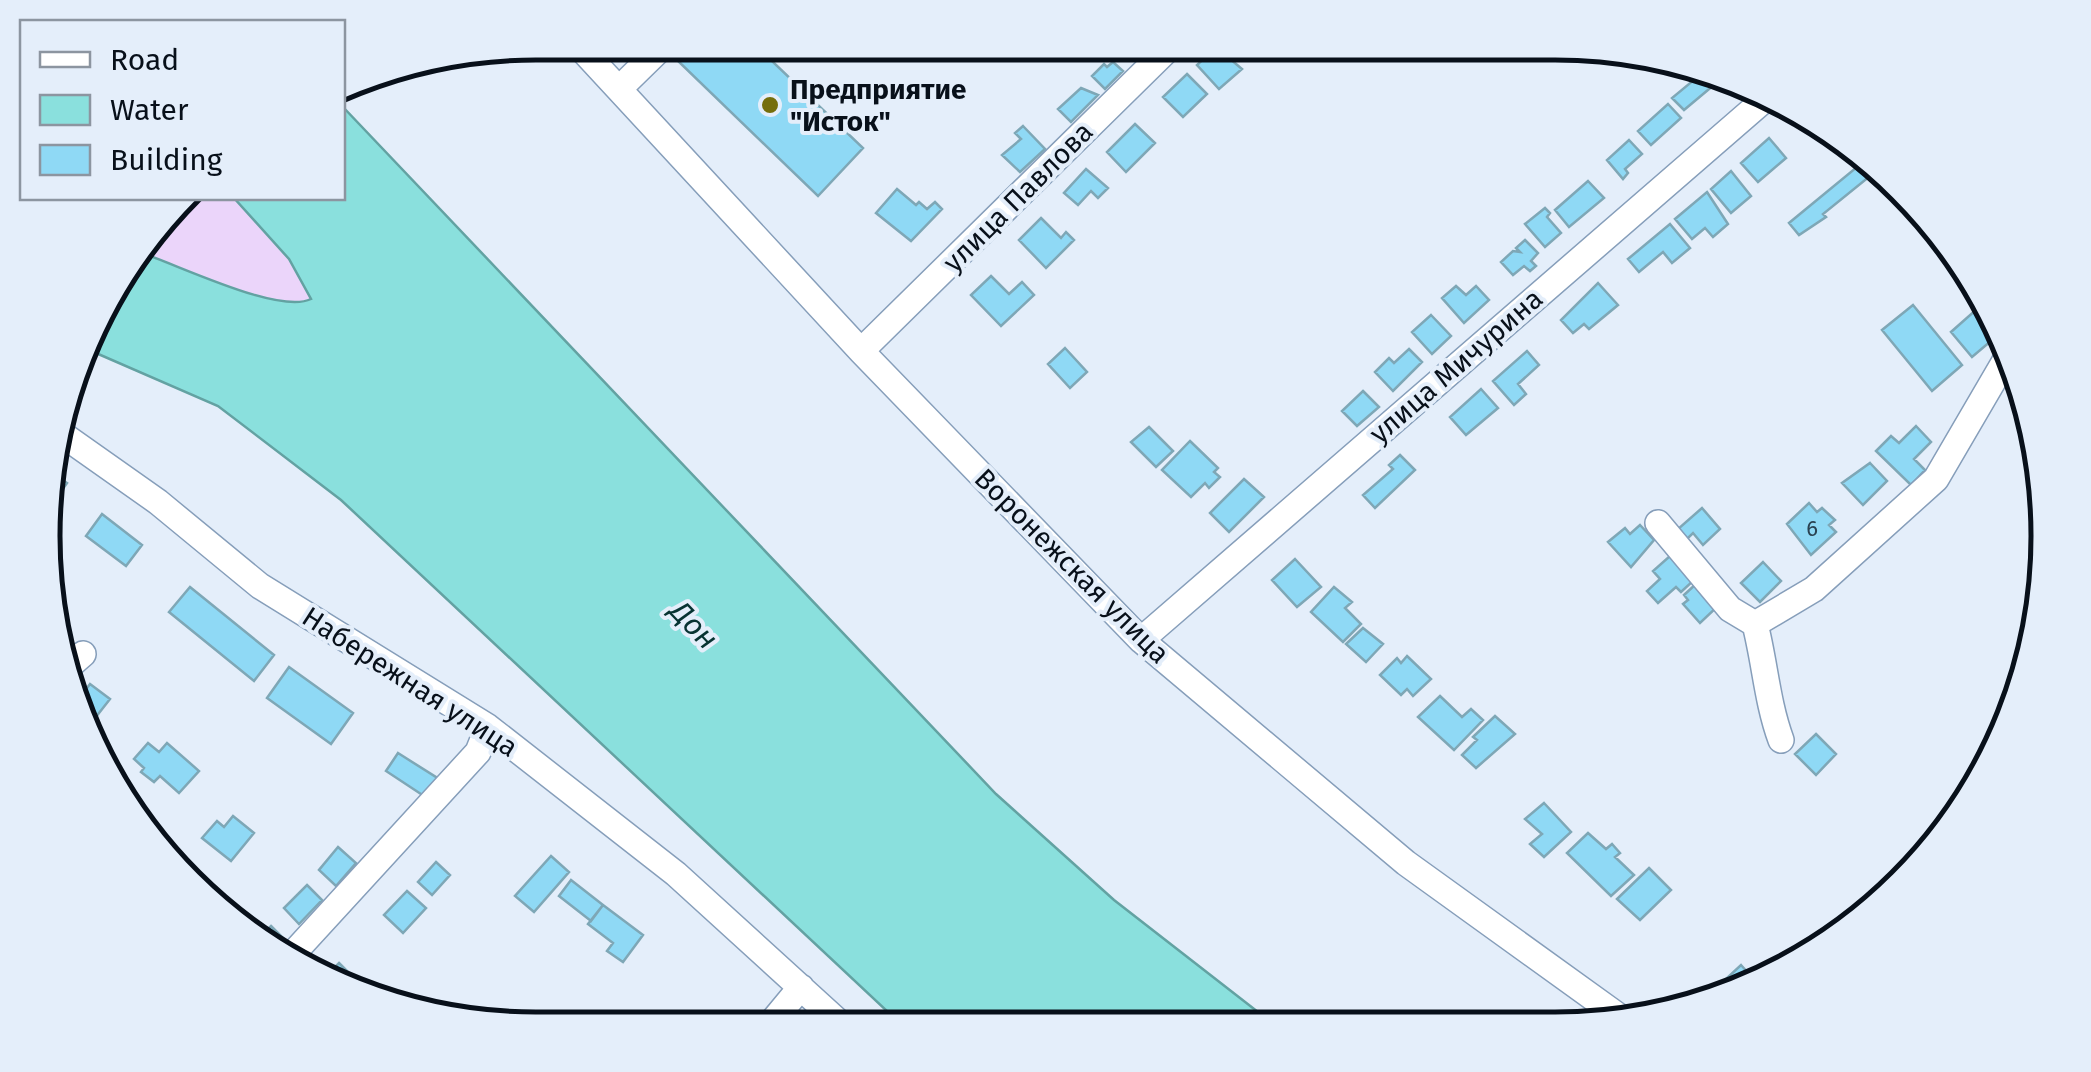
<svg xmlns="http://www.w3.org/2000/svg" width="2091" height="1072" viewBox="0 0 2091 1072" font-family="'Fira Sans',sans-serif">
	<rect width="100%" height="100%" fill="#e4eefa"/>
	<path fill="#ebd5fa" d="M186,198H234L289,259L311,298C278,315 176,263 136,251Z"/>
	<path fill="#8ae0dd" stroke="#63a2a2" stroke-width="2.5" d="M343,107L996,794L1114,900L1276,1026L904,1027L341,500L218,406L89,350L125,262L136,251C175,263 278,315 311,299L289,259L234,198H342Z"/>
	<path fill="#8fd9f5" stroke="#7ea7b6" stroke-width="2.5" d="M696,43H753L863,148L818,196L678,61Z
		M1216,47L1242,69L1219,89L1197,65Z
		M1113,62L1123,71L1105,89L1092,76L1104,64L1107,67Z
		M1187,74L1207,94L1183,117L1163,97Z
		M1701,74L1721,79L1684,110L1672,98Z
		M1081,88L1098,95L1071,122L1058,109Z
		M1668,104L1681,118L1651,145L1638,131Z
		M1135,124L1155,143L1126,172L1107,152Z
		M1023,126L1045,149L1020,172L1002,155L1021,139L1015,133Z
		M1769,138L1786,158L1758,182L1741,163Z
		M1629,140L1642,154L1625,169L1628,173L1623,179L1607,160Z
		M1863,162L1875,172L1823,214L1826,217L1799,235L1789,223Z
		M1086,169L1108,188L1098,198L1091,191L1078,205L1064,193Z
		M1731,171L1751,196L1731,213L1711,189Z
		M1588,181L1604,198L1569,227L1555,210Z
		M897,189L916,205L919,202L927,209L935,202L942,209L911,241L876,213Z
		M1707,192L1728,224L1713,237L1705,228L1692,239L1675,219Z
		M1545,208L1550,213L1547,217L1561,233L1545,247L1525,224Z
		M1041,218L1061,238L1066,232L1074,240L1046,268L1019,240Z
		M1670,224L1690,248L1672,263L1663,252L1639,272L1628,259Z
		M1525,240L1538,253L1531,261L1536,266L1530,271L1524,266L1513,275L1501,262L1513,251L1520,252L1516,248Z
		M1943,240L1967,282L1965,284L1935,247Z
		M991,276L1009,294L1022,282L1034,295L1001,326L971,295Z
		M1598,283L1618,305L1589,329L1584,324L1573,333L1561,320Z
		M1456,286L1466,295L1476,286L1489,300L1464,323L1442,298Z
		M1913,305L1962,365L1932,391L1882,330Z
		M1978,308L1998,335L1972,357L1951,332Z
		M1431,315L1451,336L1432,354L1412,332Z
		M1065,348L1087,372L1070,388L1048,364Z
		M1409,349L1422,362L1393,391L1375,372L1389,358L1394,363Z
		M1527,351L1539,365L1518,384L1526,394L1514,405L1493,381Z
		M1481,389L1498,408L1466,435L1450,417Z
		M1363,391L1379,407L1357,426L1342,411Z
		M1916,426L1931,442L1914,459L1925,470L1911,485L1876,451L1891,436L1899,443Z
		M1149,427L1173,451L1156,467L1131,442Z
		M1190,441L1218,468L1214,472L1220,477L1209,488L1205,483L1191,497L1162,470Z
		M1400,455L1415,470L1375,508L1363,495L1393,469L1389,465Z
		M1870,463L1887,481L1863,505L1842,483Z
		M51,472L67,483L50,507Z
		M1244,479L1264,497L1229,532L1210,513Z
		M1809,503L1817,512L1822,508L1835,520L1829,525L1836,532L1811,555L1787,524Z
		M1702,508L1720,529L1703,545L1693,533L1687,539L1678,529Z
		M102,514L142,545L126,566L86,536Z
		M1640,525L1654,540L1631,567L1608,542L1625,528L1630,534Z
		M1670,556L1693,581L1681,592L1676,587L1658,603L1647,591L1660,579L1653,571Z
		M1295,559L1321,587L1297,607L1272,580Z
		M1763,562L1781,581L1760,602L1741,583Z
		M1697,583L1718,606L1700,623L1683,604L1688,600L1684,595Z
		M190,587L274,655L254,681L169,612Z
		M1334,587L1352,602L1345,608L1361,624L1343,642L1311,612Z
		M1363,628L1383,644L1366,662L1346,644Z
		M1407,656L1431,679L1413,696L1407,689L1401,695L1380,675L1397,658L1401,663Z
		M289,667L353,713L331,744L267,698Z
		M90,684L110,699L92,722L81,713L77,701Z
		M1440,696L1462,717L1471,709L1483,720L1454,750L1418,717Z
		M1495,716L1515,734L1476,768L1462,755L1477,740L1473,737Z
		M1816,734L1836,754L1816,775L1795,754Z
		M148,743L159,752L167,743L199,771L179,793L160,776L154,782L141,772L144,768L134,759Z
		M398,753L439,779L427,798L386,771Z
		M1544,803L1571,832L1544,857L1530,844L1542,834L1525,819Z
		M233,816L254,833L231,861L202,838L217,821L224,827Z
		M1588,833L1606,849L1612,844L1620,853L1615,857L1634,875L1611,896L1567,853Z
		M338,847L356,863L336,886L319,870Z
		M551,856L569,872L534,912L515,896Z
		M436,862L450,875L432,895L418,882Z
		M1649,868L1671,890L1640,920L1617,899Z
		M571,880L603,905L591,921L559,896Z
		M307,885L322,900L299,924L284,908Z
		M407,891L426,908L403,933L384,915Z
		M603,905L643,935L623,962L607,951L613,943L588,924Z
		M271,926L285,940L276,949L260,937Z
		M339,963L358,982L352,988L322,980Z
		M1741,965L1758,984L1721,998L1714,990Z"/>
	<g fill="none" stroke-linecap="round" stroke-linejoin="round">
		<defs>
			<path id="minor" d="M576,43L861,351L1141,640L1406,863L1628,1023
				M621,87L666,43
				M861,351L1174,43
				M56,430L158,502L260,586L488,727L676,874L844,1027
				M1658,523L1730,609L1755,624L1814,589L1936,479L2009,354
				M1755,624C1765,663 1767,702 1781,740
				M1141,640L1772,93
				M67,668L83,654
				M289,958L478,752L488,727
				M767,1028L801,987"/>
		</defs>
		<use href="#minor" stroke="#869eba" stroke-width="28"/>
		<use href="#minor" stroke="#fff" stroke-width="25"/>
	</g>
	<circle fill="#756e0b" stroke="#e4eefa" stroke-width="4" cx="770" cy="105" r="10"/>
	<g text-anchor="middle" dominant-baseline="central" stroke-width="8" stroke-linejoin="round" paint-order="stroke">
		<g font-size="22" fill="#2a4251">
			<text x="1812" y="528">6</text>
		</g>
		<g font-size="28" font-weight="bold" fill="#08101a" stroke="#e4eefa" text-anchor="start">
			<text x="790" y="89">Предприятие<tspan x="790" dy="32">"Исток"</tspan></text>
		</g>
		<g font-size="28" fill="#08101a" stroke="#e4eefa">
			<text transform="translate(1018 197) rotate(-45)">улица Павлова</text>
			<text transform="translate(1456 366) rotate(-41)">улица Мичурина</text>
			<text transform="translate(1072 566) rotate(45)">Воронежская улица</text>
			<text transform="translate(410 682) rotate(33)">Набережная улица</text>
		</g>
		<g font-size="30" font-style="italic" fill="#073332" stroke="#e4eefa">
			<text transform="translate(694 625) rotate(46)">Дон</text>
		</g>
	</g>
	<path d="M0 0H2091V1072H0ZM536 60H1555A476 476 0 0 1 2031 536V536A476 476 0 0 1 1555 1012H536A476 476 0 0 1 60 536V536A476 476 0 0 1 536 60Z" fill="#e4eefa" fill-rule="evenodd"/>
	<path fill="none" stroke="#08101a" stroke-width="5" d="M536 60H1555A476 476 0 0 1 2031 536V536A476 476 0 0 1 1555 1012H536A476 476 0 0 1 60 536V536A476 476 0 0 1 536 60Z"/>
	<rect x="20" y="20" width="325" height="180" fill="#e4eefa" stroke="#8c95a0" stroke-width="2.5"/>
	<rect x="40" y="52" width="50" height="15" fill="#ffffff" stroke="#8c95a0" stroke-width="2.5"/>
	<text x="110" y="70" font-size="30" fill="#08101a">Road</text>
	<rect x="40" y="95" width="50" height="30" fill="#8ae0dd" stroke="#8c95a0" stroke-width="2.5"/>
	<text x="110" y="120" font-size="30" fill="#08101a">Water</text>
	<rect x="40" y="145" width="50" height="30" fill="#8fd9f5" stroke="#8c95a0" stroke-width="2.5"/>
	<text x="110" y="170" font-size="30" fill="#08101a">Building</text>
</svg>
